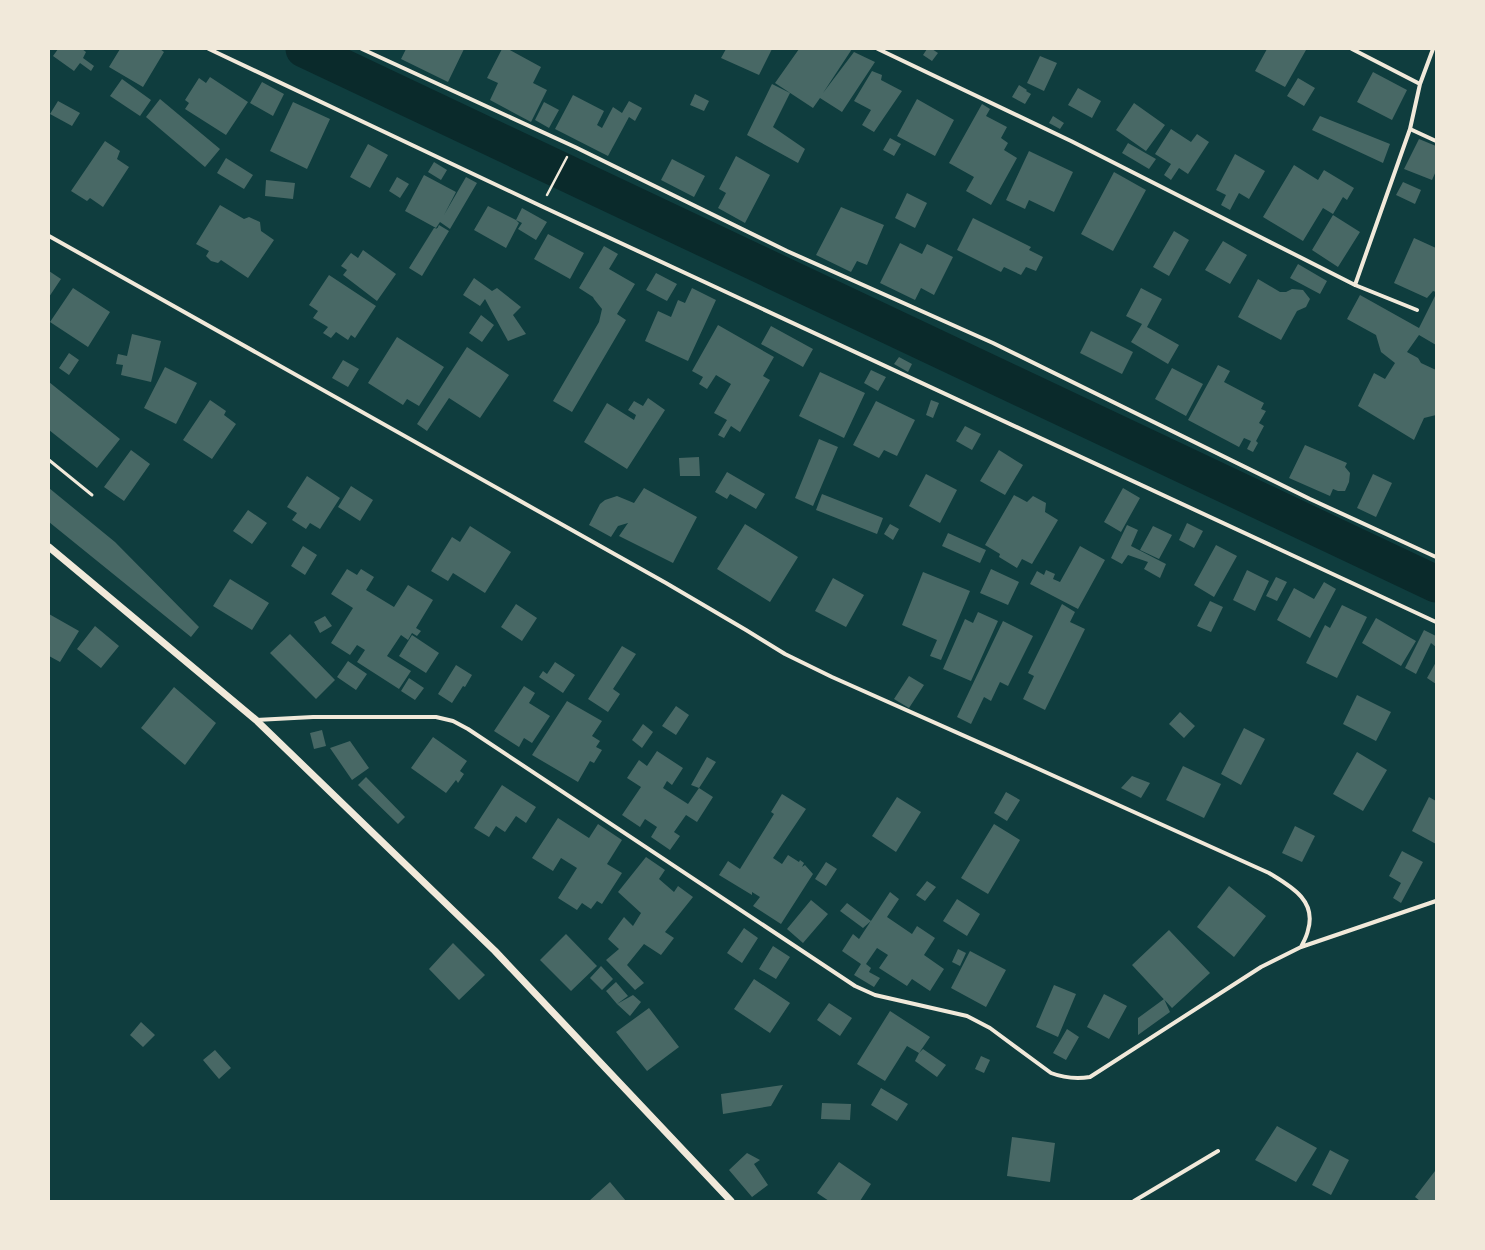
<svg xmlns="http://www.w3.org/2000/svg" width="1485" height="1250" viewBox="0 0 1485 1250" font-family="'Exo 2',sans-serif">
	<rect width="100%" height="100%" fill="#0f3d3e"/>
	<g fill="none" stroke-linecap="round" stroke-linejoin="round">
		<path stroke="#0a2a2b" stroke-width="37" d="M304,49L1436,584"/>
	</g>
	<path fill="#486865" d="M58,49H82L86,52L83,58L94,66L91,71L80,63L74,71L53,56Z
		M120,49H160L164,52L143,87L109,67Z
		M406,49H464L448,82L401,59Z
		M502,49H508L541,67L533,83L547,90L531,122L490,100L498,83L487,78Z
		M726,49H772L759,75L721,58Z
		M799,49H852L823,93L854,52L875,62L842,112L820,98L813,108L775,83Z
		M927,49H932L938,53L932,61L923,55Z
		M1267,49L1306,50L1285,87L1255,71Z
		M1040,56L1057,63L1044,91L1027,83Z
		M872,71L882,75L881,80L902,91L874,132L862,125L871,110L854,101Z
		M1373,72L1407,90L1392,120L1357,102Z
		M210,77L248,102L226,135L185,109L189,103L185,100L199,78L206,83Z
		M1298,78L1315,88L1304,106L1287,96Z
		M122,79L151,100L140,116L110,96Z
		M262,82L284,94L273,116L250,103Z
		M772,84L790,93L773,127L805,149L798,163L747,135Z
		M1019,85L1027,90L1026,91L1031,94L1025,104L1012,97Z
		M1078,88L1101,101L1092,118L1068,105Z
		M695,94L709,101L704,111L690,105Z
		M573,95L604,111L597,125L602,128L613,107L622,113L629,101L642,108L635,121L629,117L608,156L555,129Z
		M160,99L220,149L205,167L146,117Z
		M917,99L954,120L935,156L897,136Z
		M58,101L80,113L72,126L50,114Z
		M293,102L330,119L307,169L270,151Z
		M544,102L559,110L549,128L535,120Z
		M1134,103L1165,125L1146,151L1116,130Z
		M982,104L990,109L986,116L1007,127L1001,138L1008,143L1004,150L1017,158L991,205L966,191L974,177L949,163Z
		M1053,116L1064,123L1060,129L1049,123Z
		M1320,116L1390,144L1383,163L1312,130Z
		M1171,129L1191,142L1197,134L1209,142L1188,174L1179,168L1171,180L1164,175L1171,164L1155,154Z
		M890,138L901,144L894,156L883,150Z
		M1419,139L1436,146V171L1432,180L1404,169Z
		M105,141L120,151L117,159L129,167L103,207L90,198L87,201L71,191Z
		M1128,143L1156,159L1149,169L1122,153Z
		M368,144L388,155L370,188L350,177Z
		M1029,151L1073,172L1054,212L1029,200L1025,209L1006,200Z
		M1235,154L1265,171L1249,199L1239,193L1230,210L1221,205L1226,195L1216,190Z
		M736,156L770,175L745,223L718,208L726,193L719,189Z
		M226,158L253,175L244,189L217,173Z
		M672,159L705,176L694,197L661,180Z
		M434,162L447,170L441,180L428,172Z
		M1294,165L1318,180L1324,170L1354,188L1347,200L1343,197L1333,214L1323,208L1303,241L1263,217Z
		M1114,172L1146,190L1113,251L1081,234Z
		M424,175L456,192L444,215L466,177L477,183L450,229L440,222L436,228L405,211Z
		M397,177L409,184L400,198L389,191Z
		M266,180L295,183L293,199L265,196Z
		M1403,182L1421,190L1415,204L1396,195Z
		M907,193L927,203L915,228L895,218Z
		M220,205L244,219L249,217L260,222L261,231L274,240L248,278L221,260L218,263L211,261L206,256L209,251L196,244Z
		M488,206L516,220L519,223L506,248L474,230Z
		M841,207L884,225L867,265L857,261L851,272L816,255Z
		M522,208L547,222L536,240L518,229L522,223L516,220Z
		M1333,215L1360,232L1338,267L1312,250Z
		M973,218L1031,247L1029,250L1043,257L1036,271L1026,267L1021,275L1004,267L1001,272L957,250Z
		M439,225L449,231L422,276L409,268L434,228L439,229H437Z
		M1174,231L1189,240L1169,276L1153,267Z
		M548,234L584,253L570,279L534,259Z
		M1414,238L1436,248V292L1433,291L1427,298L1394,283Z
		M1223,241L1247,255L1230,284L1205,270Z
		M900,243L922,254L927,244L953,257L934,295L921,288L915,300L880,283Z
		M604,246L618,254L609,269L635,284L617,314L626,320L572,412L553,401L599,322L602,309L594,299L593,297L579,288Z
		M363,250L396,274L377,301L343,275L347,270L341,266L351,253L358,258Z
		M1298,264L1327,281L1320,294L1290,278Z
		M49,271L61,279L49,297Z
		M656,273L677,284L667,301L646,290Z
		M329,275L376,306L355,338L351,335L348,340L336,332L331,338L323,333L328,327L313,318L318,311L309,305Z
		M474,278L492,291L497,288L521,307L513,315L526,334L508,341L485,299L480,306L463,295Z
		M1258,279L1280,292H1286L1292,289L1303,290L1310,299L1306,307L1297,311L1281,340L1238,317Z
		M73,288L110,312L88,347L50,322Z
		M692,288L716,300L688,361L645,341L658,311L671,317L678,300L685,303Z
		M1141,288L1162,299L1147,327L1179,345L1168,364L1131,342L1142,324L1126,316Z
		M1360,295L1419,328L1435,296L1436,297V345L1419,335L1407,352L1418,358L1421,363L1436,370V415L1424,418L1414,440L1358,406L1374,373L1385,379L1395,363L1381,352L1376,335L1347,319Z
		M481,315L494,325L482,342L469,333Z
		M718,325L774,357L763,376L770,380L740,432L731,426L724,438L718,435L727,420L714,413L731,384L716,375L707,389L699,384L703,377L692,371Z
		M771,326L813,349L803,367L761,344Z
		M1091,331L1133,352L1122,374L1080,353Z
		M132,334L161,341L151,382L121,375L123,365L116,364L118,354L127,356Z
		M397,337L444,367L419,406L407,399L403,405L368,383Z
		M467,347L509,375L480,418L449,398L427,431L417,424Z
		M69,353L79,360L69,375L59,368Z
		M899,357L912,364L908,372L894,364Z
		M343,360L359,369L348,387L332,378Z
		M1218,365L1230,371L1224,382L1264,403L1261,409L1266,411L1259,423L1264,426L1256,441L1258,443L1253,452L1247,449L1251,441L1244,438L1239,447L1188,420Z
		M165,367L197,383L176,424L144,408Z
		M1172,368L1203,384L1186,416L1155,399Z
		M871,370L886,377L878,391L864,383Z
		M820,372L865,393L844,438L799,416Z
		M49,382L120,439L97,468L49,430Z
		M648,398L665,410L627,469L584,442L607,403L634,420L636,415L628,410L634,401L643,406Z
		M210,400L226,411L224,415L236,424L212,459L183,440Z
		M931,400L939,403L933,418L926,415Z
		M876,401L915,420L897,456L884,450L879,458L853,445Z
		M965,426L981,434L972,450L956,441Z
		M819,439L838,447L813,506L795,498Z
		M1305,445L1347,463L1345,467L1350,473L1349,482L1345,491H1338L1333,489L1330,496L1289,478Z
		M131,450L150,464L124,501L104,487Z
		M999,450L1023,465L1005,495L980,481Z
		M699,457L700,476H680L679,458Z
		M727,472L765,494L756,509L730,494L727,499L715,492Z
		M926,474L957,490L940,523L909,506Z
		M1373,474L1392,483L1376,517L1357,508Z
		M307,476L340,498L320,529L310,523L306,529L292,520L297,513L287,507Z
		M351,486L373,500L360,521L338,507Z
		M49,488L115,542L199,627L191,637L49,522Z
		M644,488L697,517L673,563L619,536L628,523L618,526L611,537L589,525L600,504L605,500L617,496L634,503Z
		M1123,488L1140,498L1121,532L1104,522Z
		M822,494L883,518L877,534L816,510Z
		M1014,495L1027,502L1033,496L1046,503L1045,512L1058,520L1032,564L1022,559L1017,568L999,557L1000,554L985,545Z
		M248,510L267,523L252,544L233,531Z
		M1187,523L1203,531L1194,548L1179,540Z
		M745,524L798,557L770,602L717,569Z
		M890,524L899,529L893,540L884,534Z
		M1127,525L1138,530L1131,546L1166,564L1160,578L1144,569L1148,562L1128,555L1122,564L1111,558Z
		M470,526L511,552L485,593L453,573L448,581L431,571L452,537L460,542Z
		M1153,526L1172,535L1159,559L1140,550Z
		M948,533L986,550L980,563L942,546Z
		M1216,545L1237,556L1214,597L1194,585Z
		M303,546L317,555L305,575L291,566Z
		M1080,546L1105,560L1078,609L1030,584L1037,571L1044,575L1046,570L1055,574L1053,579L1060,582Z
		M347,569L357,575L361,569L374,577L366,590L394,607L408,585L433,600L416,628L421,631L417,636L412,633L408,640L401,635L387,656L411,671L399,689L357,662L365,650L357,645L350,655L331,643L353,608L331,594Z
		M991,569L1019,582L1008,605L980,593Z
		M1247,570L1269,581L1255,611L1233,600Z
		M923,572L970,591L941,660L930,656L937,640L902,625Z
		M1276,577L1287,582L1277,601L1266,596Z
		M833,578L864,595L846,627L815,611Z
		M230,579L269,603L252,630L213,606Z
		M1324,582L1336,589L1310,638L1277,620L1294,588L1314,599Z
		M1210,601L1223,607L1211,632L1197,626Z
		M516,604L537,618L522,641L501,627Z
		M1062,604L1075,612L1070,622L1085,629L1045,710L1023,699L1034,676L1028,673Z
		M1342,605L1367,617L1337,678L1306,663L1325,625L1330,628Z
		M978,612L998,621L971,681L943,669L965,619L973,623Z
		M49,614L79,631L60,662L49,656Z
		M325,616L332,626L320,633L314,622Z
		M1376,618L1416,641L1401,666L1362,643Z
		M1003,621L1033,636L1008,686L1000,682L991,701L984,697L971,724L957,717Z
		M95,626L119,646L101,668L77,649Z
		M1424,630L1436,636V647L1431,643L1416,674L1405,668Z
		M290,634L335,680L316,699L270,653Z
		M412,635L439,653L426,673L399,656Z
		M622,646L636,654L613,689L620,694L608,712L588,699Z
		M348,661L367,674L356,690L337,677Z
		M555,662L575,675L563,693L539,677L543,671L547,674Z
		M1436,662V684L1427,678Z
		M456,665L472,675L465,687L463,686L452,703L438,694Z
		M909,676L924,685L909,708L894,699Z
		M409,678L424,688L415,700L401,691Z
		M524,686L535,693L529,703L550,716L532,743L524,738L519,747L494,731Z
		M174,687L216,723L185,765L141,728Z
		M1357,695L1391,712L1376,741L1343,724Z
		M567,701L602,721L592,736L600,741L596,747L602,750L594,763L590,761L578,782L532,755Z
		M676,706L689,715L676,735L662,726Z
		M1180,712L1195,726L1184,738L1169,724Z
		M643,724L653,732L642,748L632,740Z
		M1244,728L1265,739L1241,785L1221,774Z
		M322,730L326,746L314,749L310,733Z
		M433,737L467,761L460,771L464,774L458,783L456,780L446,793L411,768Z
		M350,741L369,768L352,780L330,748Z
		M657,751L683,768L672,785L667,781L663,788L688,804L699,788L713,797L697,822L686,815L674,832L680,836L670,850L651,837L657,827L645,819L640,827L622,815L641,787L627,778L639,760L647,766Z
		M1357,752L1387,770L1363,811L1333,794Z
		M707,757L716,762L699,788L691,785Z
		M1183,766L1221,784L1204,818L1166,800Z
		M1132,776L1150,783L1141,798L1121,788Z
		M366,777L405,817L398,824L358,785Z
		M502,785L536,807L526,823L516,816L505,832L496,826L489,837L474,828Z
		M1006,792L1020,800L1007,821L994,813Z
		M782,794L806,809L773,858L782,864L788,855L799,862L800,860L804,863L802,867L805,865L813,874L781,924L753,906L760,897L752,892V895L719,875L728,861L740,869L774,814L771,812Z
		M897,797L921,812L896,852L872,836Z
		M1429,797L1436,801V844L1412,831Z
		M558,818L589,838L598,824L622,840L607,864L622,873L602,904L597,901L591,909L582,903L577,910L558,898L577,868L561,858L553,871L532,858Z
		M994,824L1020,840L988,894L961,878Z
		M1295,826L1315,836L1302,862L1282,853Z
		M1402,851L1423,862L1401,903L1393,898L1401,883L1389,876Z
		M646,857L665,870L659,879L674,892L678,886L693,897L665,932L674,938L661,955L644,944L627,965L644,983L635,990L606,960L619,949L608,939L624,917L633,926L641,913L618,892Z
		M826,862L837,869L826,886L815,879Z
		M927,881L936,887L925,901L916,895Z
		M1229,886L1266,916L1234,957L1197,927Z
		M890,892L899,899L887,917L912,934L917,926L935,938L924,955L944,969L930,991L912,979L907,986L879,968L888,955L877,948L866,964L871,968L869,972L880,978L874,987L854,975L861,964L842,951L853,934L859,939Z
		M957,899L980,914L967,936L943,921Z
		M811,900L828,914L803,943L787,929Z
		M847,903L871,921L863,928L840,911Z
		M744,928L758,938L742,963L727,953Z
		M1169,930L1210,973L1172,1008L1132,965Z
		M566,934L597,966L571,991L540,960Z
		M453,943L485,975L459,1000L429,969Z
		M773,946L790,957L776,979L759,969Z
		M958,949L966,953L960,966L952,962Z
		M970,951L1006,970L986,1007L951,988Z
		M601,966L613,979L602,990L590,978Z
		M754,979L790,1003L770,1033L734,1009Z
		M616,982L628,996L617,1004L633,995L641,1002L630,1016L617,1004L606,991Z
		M1054,985L1076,994L1058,1037L1036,1027Z
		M1104,994L1127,1006L1109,1039L1087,1027Z
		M1164,999L1170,1012L1138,1035V1018Z
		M829,1003L852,1018L840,1036L817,1020Z
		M649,1008L679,1047L647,1071L616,1032Z
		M890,1011L930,1037L919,1053L907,1046L885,1081L857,1064Z
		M141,1022L155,1035L143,1047L130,1035Z
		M1067,1029L1079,1037L1066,1060L1053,1053Z
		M923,1049L946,1065L937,1077L915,1061L919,1053Z
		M215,1050L231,1068L219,1079L203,1060Z
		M981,1056L990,1060L984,1073L975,1069Z
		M783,1085L771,1106L723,1114L721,1094Z
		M881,1088L908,1104L897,1121L871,1105Z
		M822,1103L851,1104L850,1120L821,1119Z
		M1277,1126L1317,1148L1296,1182L1255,1160Z
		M1012,1137L1055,1143L1050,1182L1007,1176Z
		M1330,1150L1349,1160L1331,1195L1312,1185Z
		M747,1153L760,1160L754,1164L768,1185L752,1197L729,1170Z
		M839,1162L871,1184L860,1201H829L817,1193Z
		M1435,1171H1436V1201H1420L1415,1197Z
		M610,1182L626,1201H589Z"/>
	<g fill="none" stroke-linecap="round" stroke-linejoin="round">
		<path stroke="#f1e9da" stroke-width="2.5" d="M547,195L567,157"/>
		<path stroke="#f1e9da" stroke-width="3" d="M49,460L92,495"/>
		<path stroke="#f1e9da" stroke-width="4" d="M209,49L541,206L1436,622
			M362,49L575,147L787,251L993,343L1310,499L1436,557
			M878,49L1071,141L1355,285L1417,310
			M1352,49L1420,84
			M1410,129L1436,141
			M49,236L666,583L746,630L785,654L832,677L1032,766L1269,873C1290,886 1317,900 1308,930C1307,936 1304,941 1301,947
			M1355,285L1410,129L1420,84L1433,49
			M256,720L313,717H436L453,721L468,729L855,986L875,995L967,1016L990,1028L1051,1073C1064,1078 1076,1079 1090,1077L1261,967L1301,947L1436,901
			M1134,1201L1218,1151"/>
		<path stroke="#f1e9da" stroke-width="7" d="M49,547L256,720L495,951L731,1201"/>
	</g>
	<rect width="1485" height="1250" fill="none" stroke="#f1e9da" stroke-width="100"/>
</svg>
